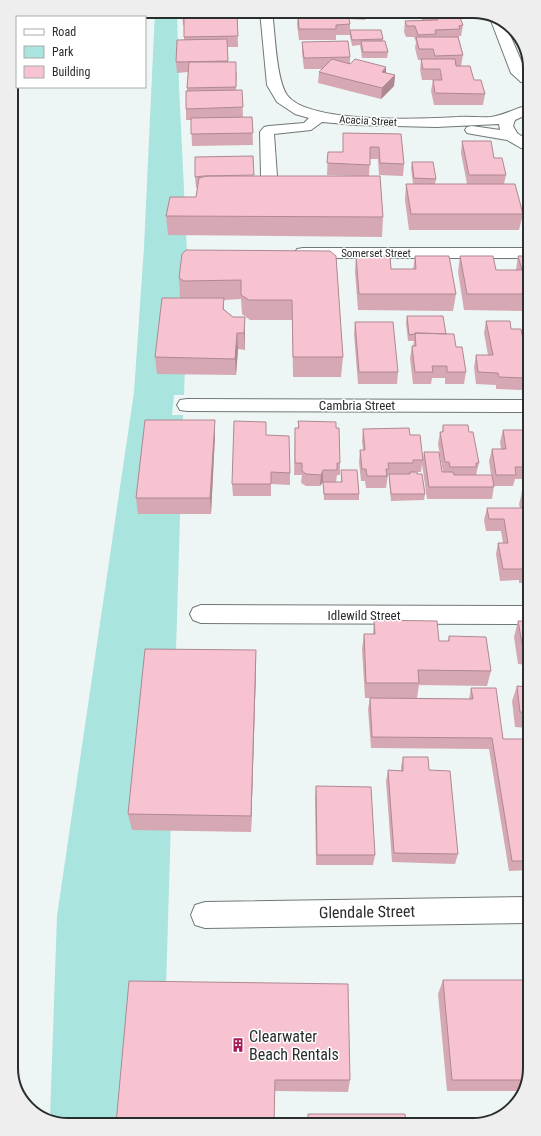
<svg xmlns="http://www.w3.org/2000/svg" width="541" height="1136" viewBox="0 0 541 1136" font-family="'Roboto Condensed',sans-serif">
	<rect width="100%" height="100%" fill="#edf6f5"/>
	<path fill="#aae4de" d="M155,11H177L179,85L188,274L184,395H174L172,415H183L162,1124L65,1125L50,1119L57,916L134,392L144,247Z"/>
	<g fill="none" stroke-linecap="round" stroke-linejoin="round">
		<defs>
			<path id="minor" d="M260,11H272C275,32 276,79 287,95C307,124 423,119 458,117C469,116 480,118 491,117C504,115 514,109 526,106V115L515,120L513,126L517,133L526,139V149L521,148L507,140L472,134L467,133L465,130L467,127L472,126L500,130L499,124L436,127L356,125L322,122L311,130L274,134L277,176L274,179L269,181L264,179L261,176L260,132L264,127L269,126L304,123L309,118L295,114L277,102L267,85Z
				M491,16L504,21L526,72V83L521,82L511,73L490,18Z
				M303,248H527V258H303L297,257L295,253L297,249Z
				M187,399L527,400V412L187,411L180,410L177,405L180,400Z
				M201,605L528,606V624L201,623L193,620L190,614L193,608Z
				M529,897V923L205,928L195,925L191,915L195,905L205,902Z"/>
		</defs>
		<use href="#minor" stroke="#707877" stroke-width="2"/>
		<use href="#minor" fill="#fff" fill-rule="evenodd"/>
	</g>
	<path fill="#d5a8b3" d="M182,11H235V15H237L238,47H227L228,62L237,73L236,90H242L243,117H252L253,145L192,146L191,120H186V109L188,72L177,73L176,62L184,39V25H183Z
		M309,11H374H366L365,20L349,19L350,24V35H336V40H299L297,24L298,13H309Z
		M419,11H456L455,14L463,25L461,36H459V39L463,55L461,66L485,94L483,105H434L431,91L433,80H422L420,70L421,60H418L415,48L416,42L414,37H406L404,32L405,21L422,20Z
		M350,30L383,39V41L388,52L387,58H362L360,45L352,46L350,36Z
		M302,42L350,57V63L395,75L394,86L381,99L318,83L319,72L322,69H304L302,53Z
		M343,133L401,134L404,164L403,176L379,175L378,159H370L369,176L383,217L382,237L168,235L166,216L196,197L197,188H196L195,177L254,176H357L327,175L328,152H343Z
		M462,141L494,158L506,175L504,184L523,214L519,230H409L405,200L406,184H413L411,168L412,162L436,179L435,184H467L461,153Z
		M330,251L343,357L341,377H293L292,320H250L242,314L241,299L224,300V309L233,317H245V350L238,349L236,375L157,374L155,357L181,298L180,297L179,278Z
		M356,256L391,269H413L415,256L456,294L453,311L358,310L355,272Z
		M460,256L496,270H516L518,256H527V311L464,310L458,272Z
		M407,316L446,334L456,347L466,372L464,384H445V378H432L431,384H413L410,358L412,346H413L414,341H408L406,323Z
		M527,317V332L525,325Z
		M486,321L511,329L524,345H527V385H524L523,390L496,389V385L476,384L474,367L476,355H488L484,333Z
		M355,322L398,372L397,384H358L354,334Z
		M298,421L336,428L340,463V475H337L336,482H341V470L359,494V500H324L323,482L320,486H306L301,483L302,475H294L295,428H298Z
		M443,425L469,432L479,463L476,475H491L489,461L492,449H501L500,442L503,430H527L528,479H515L513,486H494L492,499H427L422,464L421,472H417L425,494L424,500L391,501L389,480V475H388L386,488H366L365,481H361L359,462L360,450H363L362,441L363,429L410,435L423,459L424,452L443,472L438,444L440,432H442Z
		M266,435L290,473V485L271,484V496H233L232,484Z
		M215,436L211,514H138L136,498Z
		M522,492H528V583H519V580L500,581L496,554L498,543H503L501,531H486L484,520L487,508H520L519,504Z
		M374,620L439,641H448L449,636L491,671L487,686L419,685L417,698H379L469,699L471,688L503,739H529V870L509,871L489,749L371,748L368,709L370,698H365L362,649L364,634H373Z
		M518,621H528V665L518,664L514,637Z
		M256,650V668L251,832L132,830L128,814Z
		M527,673H528L529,728L515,727L512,701L517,686H523Z
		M403,757L429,770L458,854L455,864L392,862L386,781L388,770L401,771V767Z
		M316,786L375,855L373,865H316L315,797Z
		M443,980L530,1068L523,1091H447L438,994Z
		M129,981L350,1080L348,1092L274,1091Z"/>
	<path fill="#ae8892" d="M386,67V78L382,72Z
		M395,75L394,86L381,99L382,88Z
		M245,317V350L244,333Z
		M237,333L238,349L236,375L235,359Z
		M215,420V436L211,514L210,498Z
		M323,470V482L320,486L321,475Z
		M256,650V668L251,832V816Z"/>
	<path fill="#f8c3d0" stroke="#ae8892" d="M182,11H235V13L182,14Z
		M298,13H348L350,24L336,25V29H299Z
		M458,13L463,25L459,26L460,29L435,30L436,34L418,35L415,26H407L405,21L438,20L437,14Z
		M237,15L238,36L184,37V16Z
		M350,30H381L383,39L352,40Z
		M416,37H458L463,55L435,56L433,49H419Z
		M227,39L228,61L176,62L177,40Z
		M348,41L350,57L304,58L302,42Z
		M361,41H385L388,52H363Z
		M332,59L350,64L355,59L386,67L382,72L395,75L382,88L319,72Z
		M421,59H455L456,66H470L474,80H481L485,94L435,93L433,80H442L440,69H423Z
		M189,62H236V87L187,88Z
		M242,90L243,107L186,109V91Z
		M252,117L253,133L191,134V118Z
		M343,133L401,134L404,164L380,163L379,147H370V165L327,163L328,152H343Z
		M462,141H491L494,158H502L506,175H469Z
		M253,156L254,175L207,176H204L195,177V157Z
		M412,162H433L436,179L414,178Z
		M207,176H380L383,217L166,216L170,197H196L199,178Z
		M406,184H515L523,214H411Z
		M186,250L330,251L336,256L343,357H293L292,300H249L241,295V280L184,281L179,278L182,254Z
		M356,256H390L391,269H416L415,256H449L456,294H359Z
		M460,256H493L496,270H522L518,256H527V294H467Z
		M162,298H224L223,309L233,317H245L244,333H237L235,359L155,357Z
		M407,316H443L446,334L415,333V334L409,335Z
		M486,321H510L511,329H521L524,345H527V373H524L525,378L499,377L498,373L478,372L476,355H493Z
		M355,322H393L398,372H359Z
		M415,333L454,334L456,347H462L466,372H447V366H432L433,372H415L412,346H416Z
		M145,420H215L210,498H136Z
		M234,421L266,422V435L289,436L290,473L271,472V484H232Z
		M298,421L336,422V428H339L340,463H337V470H323L321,475L306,474L302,471V463H295V428H299Z
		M443,425H468L469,432H473L479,463H476V467H450L449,462H445L440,432H443Z
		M409,428L410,435H420L423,460H413V463H388L389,469H386L387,476H367L366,469H362L360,450H365L363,429Z
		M503,430H527V467H515L516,475H496L492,449H506Z
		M424,452H439L442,472H453L454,475H492L494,487H429Z
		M341,470H357L359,494H324L323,482H342Z
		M410,472H417V474H422L425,494H391L389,474H410Z
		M522,492H528V572H523L522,569H503L498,543H508L504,519H489L487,508H525Z
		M374,620L437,621L439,641H449V636L486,637L491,671L418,670L419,683H366L364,634H375Z
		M518,621H528V649H523Z
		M145,649L256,650L251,816L128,814Z
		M517,686L528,687V713L520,712Z
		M471,688H496L503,739H529V861H512L492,738L372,737L370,698L473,699Z
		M403,757H428L429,770L450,771L458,854L394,853L388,770L403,771Z
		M316,786L371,787L375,855H317Z
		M443,980H530V1068L526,1080H452Z
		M129,981L348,984L350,1080H275L274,1123L116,1124Z
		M308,1114H405L406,1122H308Z"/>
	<defs>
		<symbol id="building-bare" viewBox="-9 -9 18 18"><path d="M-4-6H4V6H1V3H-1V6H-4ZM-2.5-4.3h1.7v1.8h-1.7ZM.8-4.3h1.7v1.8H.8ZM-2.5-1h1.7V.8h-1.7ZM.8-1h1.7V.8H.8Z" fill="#a71756" stroke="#fff" stroke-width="2.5" paint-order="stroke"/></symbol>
	</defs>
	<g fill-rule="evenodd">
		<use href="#building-bare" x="228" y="1035" width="20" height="20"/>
	</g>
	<g text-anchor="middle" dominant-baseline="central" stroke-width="3" stroke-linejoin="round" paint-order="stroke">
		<g font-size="11" fill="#2a2d2d" stroke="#fff">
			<text transform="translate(368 121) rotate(3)">Acacia Street</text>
			<text x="376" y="253">Somerset Street</text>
		</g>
		<g font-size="13" fill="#2a2d2d" stroke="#fff">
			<text x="357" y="405">Cambria Street</text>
			<text x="364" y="615">Idlewild Street</text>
		</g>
		<g font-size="16" fill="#2a2d2d" stroke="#fff">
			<text transform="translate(367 912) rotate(-1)">Glendale Street</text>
		</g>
		<g font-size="16" fill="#2a2d2d" stroke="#fff" text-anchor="start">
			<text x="249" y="1036">Clearwater<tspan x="249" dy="18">Beach Rentals</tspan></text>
		</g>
	</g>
	<path d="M0 0H541V1136H0ZM68 18H473A50 50 0 0 1 523 68V1068A50 50 0 0 1 473 1118H68A50 50 0 0 1 18 1068V68A50 50 0 0 1 68 18Z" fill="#eee" fill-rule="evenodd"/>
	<path fill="none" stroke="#2a2d2d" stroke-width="2" d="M68 18H473A50 50 0 0 1 523 68V1068A50 50 0 0 1 473 1118H68A50 50 0 0 1 18 1068V68A50 50 0 0 1 68 18Z"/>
	<rect x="16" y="16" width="130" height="72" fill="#ffffff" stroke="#aaabab"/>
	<rect x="24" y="29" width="20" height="6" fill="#ffffff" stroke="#aaabab"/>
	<text x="52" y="36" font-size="12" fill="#2a2d2d">Road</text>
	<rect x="24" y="46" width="20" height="12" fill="#aae4de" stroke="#aaabab"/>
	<text x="52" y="56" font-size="12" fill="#2a2d2d">Park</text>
	<rect x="24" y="66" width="20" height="12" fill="#f8c3d0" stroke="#aaabab"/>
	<text x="52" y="76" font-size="12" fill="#2a2d2d">Building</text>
</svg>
